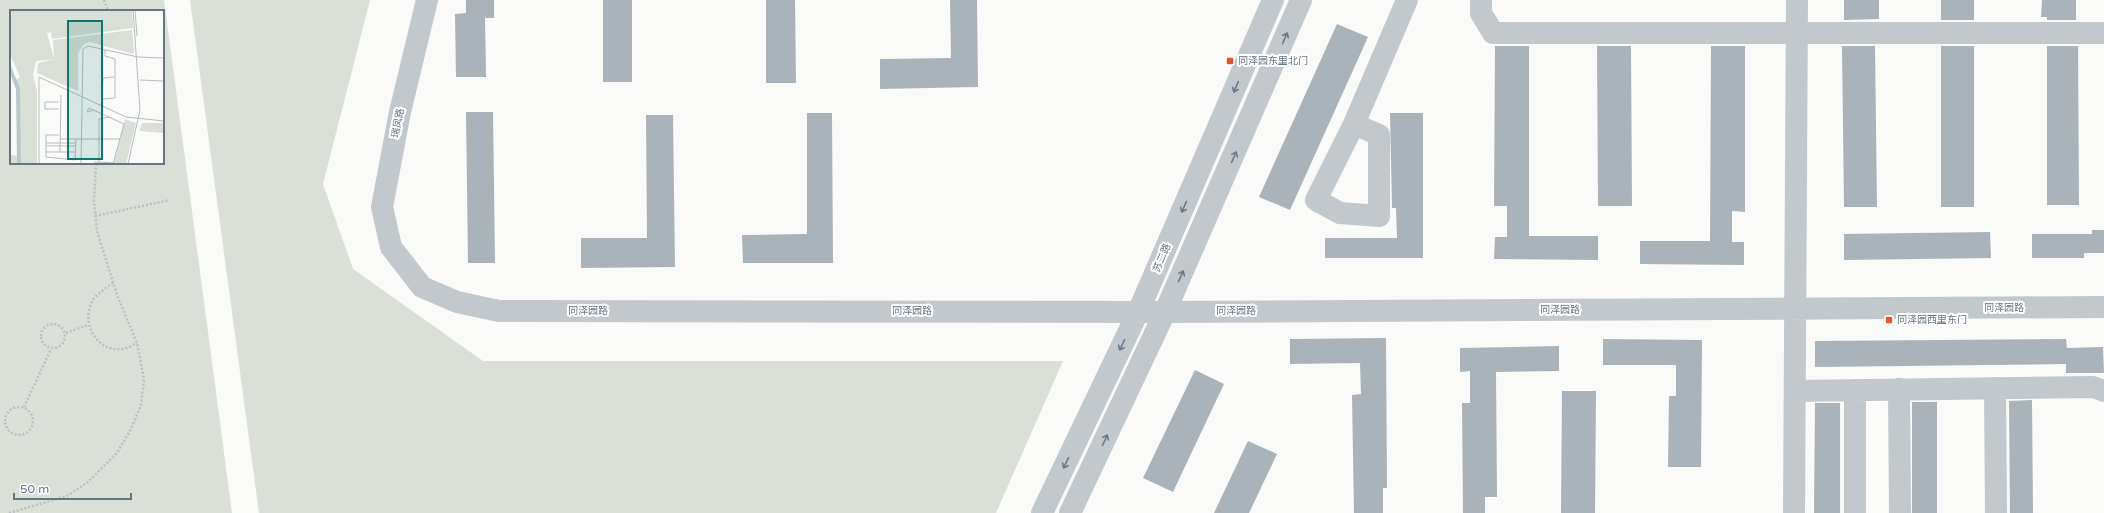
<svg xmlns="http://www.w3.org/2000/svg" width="2104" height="513" viewBox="0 0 2104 513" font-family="'Varela Round','Noto Sans SC',sans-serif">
	<rect width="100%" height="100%" fill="#fafaf8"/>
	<path fill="#dadfd7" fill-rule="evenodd" d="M0,0H164L232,513H0ZM11,11H163V163H11Z
		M190,0H370L323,184L353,269L483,361H1063L996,513H259Z"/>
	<path fill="#aab3b9" d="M466,0H494V18H485L486,77H456L455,14L466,13Z
		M603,0H632V82H603Z
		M766,0H795L796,83H766Z
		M950,0H977L978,87L880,89V59L951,58Z
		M1844,0H1879V19L1844,20Z
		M1941,0H1974V20H1941Z
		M2042,0H2076V20H2047V17H2041Z
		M1337,24L1368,37L1290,210L1259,197Z
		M1495,46H1529V236H1598V260L1494,259L1495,237H1507V206H1494Z
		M1597,46H1631L1632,206H1598Z
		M1711,46H1745V212L1732,211V242H1744V265L1640,264V241H1710Z
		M1842,46H1875L1877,207H1844Z
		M1941,46H1974V207H1941Z
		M2047,46H2078L2079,205H2047Z
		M466,112H493L495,263H468Z
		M807,113H832L833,263H743L742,235L807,234Z
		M1390,113H1423V258H1325V238H1397L1396,208H1392Z
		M646,115H673L675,267L581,268V238H647Z
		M2092,230H2104V253H2084V258H2032V234H2092Z
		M1990,232L1991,258L1844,260V234Z
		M1386,338L1387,488H1383V513H1354L1352,395L1361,394L1360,363L1290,364V339Z
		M1603,339L1702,340L1701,467H1668L1669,396H1676V365H1603Z
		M2066,339L2067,348L2103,347L2104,373H2066V364L1815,367V341Z
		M1559,346V371L1496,372L1497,497H1485V513H1463L1462,403H1470V371L1460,372V348Z
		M1195,370L1224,384L1173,492L1143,478Z
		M1562,391H1596L1595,513H1561Z
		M2032,400L2033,513H2010L2009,401Z
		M1912,402H1937V513H1912Z
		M1815,403H1840V513H1814Z
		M1248,441L1277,454L1249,513H1214Z"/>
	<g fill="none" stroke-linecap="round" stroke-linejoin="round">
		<path stroke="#bbbfc2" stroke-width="2.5" stroke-dasharray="2 2" stroke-linecap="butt" d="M104,0L108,11
			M95,216L170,200
			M113,283C107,287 100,292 95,297C79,318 94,353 123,349C128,348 133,345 137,343
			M41 336a12 12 0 1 1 24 0a12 12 0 1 1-24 0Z
			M66,333L88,325
			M24,407L51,349
			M5 421a14 14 0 1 1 28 0a14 14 0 1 1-28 0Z
			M9,513L67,496L88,482L117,453L131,429L141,405L144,379L137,343L117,295L97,231L94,201L96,163"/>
		<path stroke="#c3c8cc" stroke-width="22" d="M427,0L400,112L382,207L391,247L422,287L457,302L499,311L1165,312L2104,307
			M1481,0V13L1493,33H2104
			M1354,124L1379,135V216L1340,213L1316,200L1354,124L1407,0
			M1995,388L1996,513
			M1899,389L1900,513
			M1855,390V513
			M1795,391L2093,387L2104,391
			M1042,513L1139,310L1273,0
			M1070,513L1165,312L1301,0
			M1794,513L1797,0"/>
	</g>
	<defs><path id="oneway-shaft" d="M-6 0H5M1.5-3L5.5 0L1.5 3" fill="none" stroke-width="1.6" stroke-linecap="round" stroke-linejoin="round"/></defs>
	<g stroke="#6a7a87">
		<use href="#oneway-shaft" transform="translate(1285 38) rotate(-67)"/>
		<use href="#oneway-shaft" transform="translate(1236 87) rotate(113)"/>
		<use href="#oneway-shaft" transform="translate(1234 157) rotate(-66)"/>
		<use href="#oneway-shaft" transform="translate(1184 207) rotate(113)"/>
		<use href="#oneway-shaft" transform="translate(1181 276) rotate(-66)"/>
		<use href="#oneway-shaft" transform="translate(1122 345) rotate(116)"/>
		<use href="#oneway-shaft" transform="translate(1105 440) rotate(-65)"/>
		<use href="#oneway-shaft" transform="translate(1066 463) rotate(116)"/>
	</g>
	<g fill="#e4572e" stroke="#fff" stroke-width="1.5">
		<rect x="1226" y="57" width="8" height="8" rx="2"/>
		<rect x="1885" y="316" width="8" height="8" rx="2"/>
	</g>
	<g text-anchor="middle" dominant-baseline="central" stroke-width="4" stroke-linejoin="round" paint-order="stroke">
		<g font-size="10" fill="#657683" stroke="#fff" text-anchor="start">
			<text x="1238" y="61">同泽园东里北门</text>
			<text x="1897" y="320">同泽园西里东门</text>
		</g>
		<g font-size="10" fill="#657683" stroke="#fff">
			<text transform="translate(398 123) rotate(-79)">瑞凤路</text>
			<text transform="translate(1162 258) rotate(-67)">苏二路</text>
			<text x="2004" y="308">同泽园路</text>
			<text x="1560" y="310">同泽园路</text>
			<text x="588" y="311">同泽园路</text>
			<text x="912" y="311">同泽园路</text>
			<text x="1236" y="311">同泽园路</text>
		</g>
	</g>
	<g transform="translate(10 10)">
		<rect width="154" height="154" fill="#fafaf8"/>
		<path d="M0,0H122L123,18L42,29L41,22L37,23L44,49L43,30L122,20L124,41L123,44L80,32L74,34L68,43V81L27,63L28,53L44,49L26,51L23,65L27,81V154H1V145L9,146L6,70L10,67L0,44ZM115,109L126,113L116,154H104ZM132,113H154V123L129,121Z" fill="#dadfd7"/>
		<path d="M0,54L10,78L11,154H7L6,79L0,63Z" fill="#bbc7cb"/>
		<path fill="none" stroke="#b5bdc2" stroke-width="1" d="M125,0L127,26M29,67L116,107L154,111M29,67V154M130,70L154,71M0,85V136M93,89L105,88V49L95,46V40M49,92H35V99H49M92,95L93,68L104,67M84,100L77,102L79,98L114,114L103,154M49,125H36V147L65,150L66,129M50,129H110M36,133H66M36,136H66M36,142H66M50,142L51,85M84,152L104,153M89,152V109L99,107M71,154L73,39L78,36L128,47L154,48M118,154L130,100L123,0"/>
		<path fill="#0f766e" fill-opacity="0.15" stroke="#0f766e" stroke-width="2" d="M58,11H92V149H58Z"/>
		<rect width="154" height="154" fill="none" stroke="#657683" stroke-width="2"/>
	</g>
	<path d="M14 493v6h117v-6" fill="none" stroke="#657683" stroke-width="2"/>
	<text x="20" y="493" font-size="12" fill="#657683" stroke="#ffffff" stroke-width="3" paint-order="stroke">50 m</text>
</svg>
